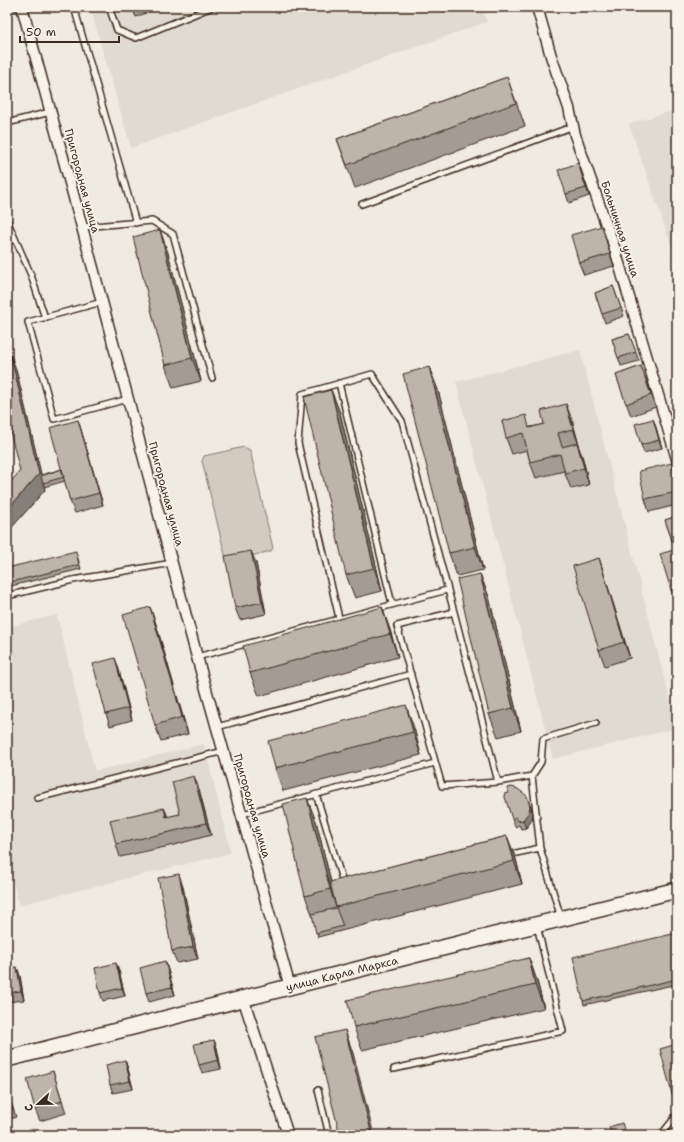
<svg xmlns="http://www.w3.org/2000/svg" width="684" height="1142" viewBox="0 0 684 1142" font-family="'Shantell Sans',sans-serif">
	<rect width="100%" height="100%" fill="#efebe0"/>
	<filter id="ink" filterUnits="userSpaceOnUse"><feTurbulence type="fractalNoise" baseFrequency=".025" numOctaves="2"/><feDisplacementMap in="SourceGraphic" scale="8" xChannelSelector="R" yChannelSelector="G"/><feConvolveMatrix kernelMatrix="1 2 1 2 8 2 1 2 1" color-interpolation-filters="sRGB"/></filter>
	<g filter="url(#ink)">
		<path fill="#e0dbd0" d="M90,7H482L487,22L131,148Z
			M677,109V262L629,124Z
			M580,350L677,728L553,759L456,382Z
			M57,615L95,771L204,744L231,853L19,905L7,858V627Z"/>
		<path fill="#d1cbc0" stroke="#867a6f" d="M244,447L250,450L273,548L271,551L230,561L226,559L202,461L204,456Z"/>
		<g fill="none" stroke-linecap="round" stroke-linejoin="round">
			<defs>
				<path id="lane" d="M74,7L136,223
					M109,7L117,30L136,38L212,7
					M7,10L17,7
					M7,123L50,112
					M362,204L574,126
					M7,220L31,275L45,318
					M82,227L152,221L173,234L212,378
					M7,241L15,239
					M102,302L28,322L54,419L128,399
					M339,383L392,604
					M7,596L73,580L172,563
					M454,612L498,782
					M339,618L298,443L302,394L372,374L402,421L454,612L397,626L442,786L498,782L532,776L540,848L561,918
					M197,657L447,590
					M217,727L411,674
					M532,776L541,762L543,739L596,723
					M316,794L344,886
					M37,798L224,751
					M242,814L435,763
					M507,855L540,848
					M394,1069L563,1031L537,926
					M318,1090L329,1135
					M661,1135L677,1115"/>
				<path id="street" d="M22,7L82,227L197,657L290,987
					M537,7L551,56L569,108L575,135L615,250L677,459
					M243,998L288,1135"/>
				<path id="secondary" d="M7,1059L418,954L677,890"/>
			</defs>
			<use href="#lane" stroke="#3b2a1e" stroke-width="8"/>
			<use href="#street" stroke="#3b2a1e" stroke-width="13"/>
			<use href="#secondary" stroke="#3b2a1e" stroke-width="18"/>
			<use href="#lane" stroke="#f7f3e8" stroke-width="5"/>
			<use href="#street" stroke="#f7f3e8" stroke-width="10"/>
			<use href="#secondary" stroke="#f7f3e8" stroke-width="15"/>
		</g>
		<path fill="#a39c92" stroke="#3b2a1e" d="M132,7H161L136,17Z
			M507,77L525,126L355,188L337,139Z
			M578,163L589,196L569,203L566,194Z
			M160,230L168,253L201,381L173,388L165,365Z
			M606,238L614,266L584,275L579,263Z
			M613,286L624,316L605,323L595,293Z
			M629,334L639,361L621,366L612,339Z
			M641,366L656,407L631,416L616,375Z
			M429,367L438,390L483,570L457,576L449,553Z
			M16,369L41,475L62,469L78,420L82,433L103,505L75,513L70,501L65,481L44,487L42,481L45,490L20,471Z
			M331,390L340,413L382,591L355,598L346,575Z
			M653,419L662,448L644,453L641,445Z
			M572,420L579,445H578L583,459L589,485L571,489L564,471L536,478L530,462L527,450L512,454L506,438L530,427Z
			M676,476L677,479V505L649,512L645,499Z
			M677,516V602H676L671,590L675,549L665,520Z
			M77,555L81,569L7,587V568Z
			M599,558L604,574L630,658L605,666L599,650Z
			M256,563L266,614L240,620L235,608Z
			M480,574L489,597L521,731L498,737L489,714Z
			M150,607L156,624L188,734L161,741L155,725Z
			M382,607L390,630L398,657L259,696L250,673Z
			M115,658L119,670L132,720L110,726L106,714Z
			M414,728L421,755L283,791L275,768Z
			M199,789L211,835L174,845L120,857L116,844L164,808L168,817L180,814Z
			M530,804L533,814L532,820L526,828L521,829L519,825L515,827L512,819Z
			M316,821L331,882L507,836L516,859L522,884L318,937L312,914L305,896Z
			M183,887L198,959L177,963L172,951Z
			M677,933V984L584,1005L583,1001Z
			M529,958L537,981L544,1008L362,1050L354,1027Z
			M165,961L168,970L175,995L149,1002L146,993Z
			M17,967L20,976L24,1000L7,1002V969Z
			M119,971L125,996L103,1001L100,993Z
			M214,1040L217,1048L221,1069L202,1073L199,1065Z
			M677,1044V1106H676L672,1094Z
			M125,1060L128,1069L133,1089L113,1093L110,1085Z
			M53,1071L57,1084L66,1113L40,1121L35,1109Z
			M7,1090L16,1117L7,1120Z"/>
		<path fill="#847f77" stroke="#3b2a1e" d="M602,226L606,238L614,266L610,254Z
			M160,230L168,253L201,381L192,358Z
			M10,353L16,369L45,490L7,533V510L39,474Z
			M429,367L438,390L483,570L475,547Z
			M331,390L340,413L382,591L374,568Z
			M566,404L572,420L579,445L573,429Z
			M653,419L656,427L662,448L659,440Z
			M78,420L82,433L103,505L99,493Z
			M577,443L583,459L589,485L584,468Z
			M672,463L677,479V487Z
			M251,551L256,563L266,614L262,602Z
			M599,558L604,574L630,658L624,642Z
			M480,574L489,597L521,731L513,708Z
			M150,607L156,624L188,734L182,717Z
			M382,607L390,630L398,657L390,634Z
			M115,658L119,670L132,720L128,708Z
			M406,705L414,728L421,755L413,732Z
			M194,776L199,789L211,835L206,823Z
			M527,796L533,814L532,820L526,828L523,820Z
			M307,798L316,821L337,907H336L330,889Z
			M164,808L169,820L166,817Z
			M507,836L516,859L522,884L514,861Z
			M179,874L183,887L198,959L193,947Z
			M529,958L537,981L544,1008L535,985Z
			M165,961L168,970L175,995L172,987Z
			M116,963L119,971L125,996L122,988Z
			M17,967L20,976L24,1000L21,991Z
			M345,1030L353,1053L374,1135H372Z
			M214,1040L217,1048L221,1069L218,1060Z
			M125,1060L128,1069L133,1089L130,1081Z"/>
		<path fill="#bdb5aa" stroke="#3b2a1e" d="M507,77L516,103L347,165L337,139Z
			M578,163L586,188L566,194L558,170Z
			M602,226L610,254L579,263L571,235Z
			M160,230L192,358L165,365L133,237Z
			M613,286L621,308L602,314L595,293Z
			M629,334L636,352L618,358L612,339Z
			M10,353L39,474L7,510V486L20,471L7,419V354Z
			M641,366L651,395L626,404L616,375Z
			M429,367L475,547L449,553L403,374Z
			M331,390L374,568L346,575L304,397Z
			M566,404L573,429L558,433L562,447L577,443L584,468L565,473L560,454L530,462L523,433L506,438L502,421L526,415L529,428L544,424L541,411Z
			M653,419L659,440L641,445L635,424Z
			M78,420L99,493L70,501L50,428Z
			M672,463L677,487V492L645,499L639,471Z
			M62,469L64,477L43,483L41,476Z
			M677,516V541L673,543L665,520Z
			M677,549V588L671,590L660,554Z
			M76,551L79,565L7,583V568Z
			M251,551L262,602L235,608L225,556Z
			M599,558L624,642L599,650L573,566Z
			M480,574L513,708L489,714L457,579Z
			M150,607L182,717L155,725L123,615Z
			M382,607L390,634L250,673L243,646Z
			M115,658L128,708L106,714L93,664Z
			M406,705L413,732L275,768L268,741Z
			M194,776L206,823L170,832L116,844L110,820L164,808L166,817L180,814L172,782Z
			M512,787L518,789L527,796L530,806L529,812L523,820L518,821L516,817L512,819L504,794L509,793L507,788Z
			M307,798L330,889L305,896L283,804Z
			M507,836L514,861L336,907L330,882Z
			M179,874L193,947L172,951L158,878Z
			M336,908L343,926L316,933L312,914Z
			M677,933V979L583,1001L573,957Z
			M529,958L535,985L354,1027L347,1000Z
			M165,961L172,987L146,993L140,968Z
			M116,963L122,988L100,993L95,968Z
			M17,967L21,991L7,993V969Z
			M345,1030L372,1135H340L315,1037Z
			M214,1040L218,1060L199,1065L194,1044Z
			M677,1044V1092L672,1094L660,1049Z
			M125,1060L130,1081L110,1085L106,1065Z
			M53,1071L62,1101L35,1109L27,1079Z
			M7,1090L13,1109L7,1111Z
			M622,1123L626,1135H612L609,1127Z"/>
	</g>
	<g text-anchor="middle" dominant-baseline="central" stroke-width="3.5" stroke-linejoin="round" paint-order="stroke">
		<g font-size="11" fill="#3b2a1e" stroke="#f7f3e8">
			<text transform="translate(82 181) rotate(75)">Пригородная улица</text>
			<text transform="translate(620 229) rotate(72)">Больничная улица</text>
			<text transform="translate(166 494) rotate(75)">Пригородная улица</text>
			<text transform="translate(252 806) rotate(74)">Пригородная улица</text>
			<text transform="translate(342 974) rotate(-14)">улица Карла Маркса</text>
		</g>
	</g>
	<rect width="684" height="1142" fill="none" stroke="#f7f3e8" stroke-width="24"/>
	<rect x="12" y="12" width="660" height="1118" fill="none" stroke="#3b2a1e" stroke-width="1.5" filter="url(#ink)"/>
	<g transform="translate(38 1104) rotate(248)" stroke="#f7f3e8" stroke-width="3" paint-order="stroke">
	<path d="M0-3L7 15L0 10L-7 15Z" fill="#3b2a1e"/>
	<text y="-6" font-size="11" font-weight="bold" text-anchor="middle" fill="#3b2a1e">С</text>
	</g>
	<path d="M20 36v6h99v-6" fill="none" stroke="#3b2a1e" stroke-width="2"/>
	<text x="26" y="36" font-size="12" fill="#3b2a1e" stroke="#f7f3e8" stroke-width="3" paint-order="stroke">50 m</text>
</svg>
